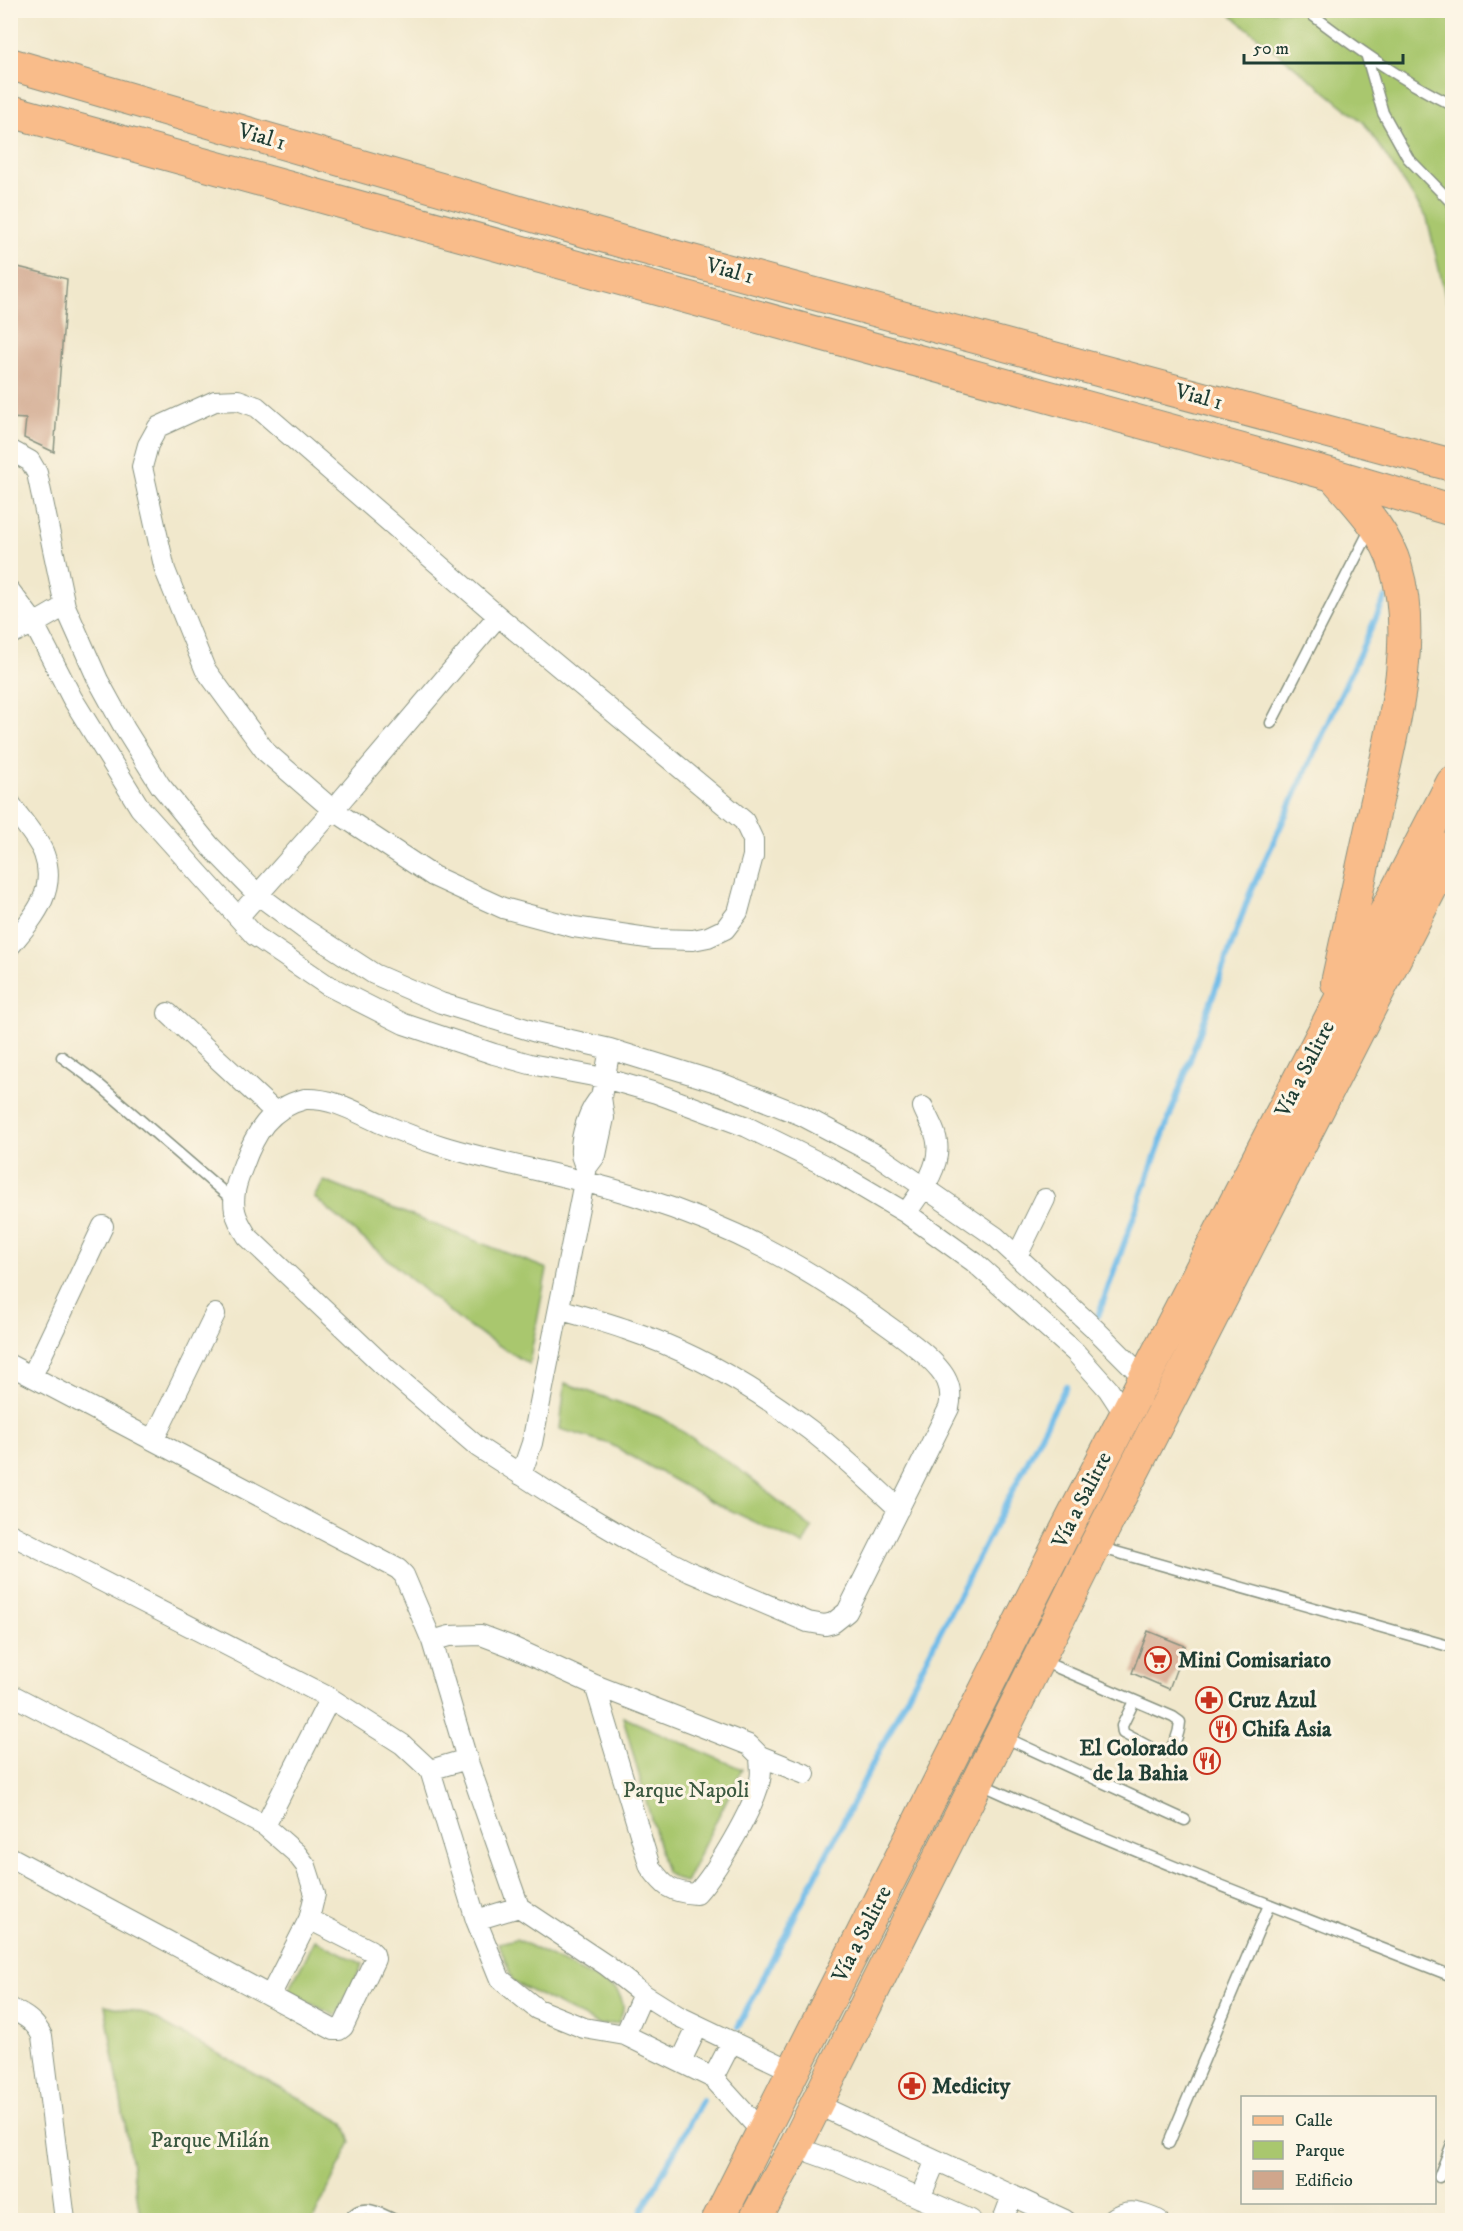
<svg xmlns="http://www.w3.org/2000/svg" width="1463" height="2231" viewBox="0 0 1463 2231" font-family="'IM FELL DW Pica',serif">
	<rect width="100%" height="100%" fill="#fcf5e5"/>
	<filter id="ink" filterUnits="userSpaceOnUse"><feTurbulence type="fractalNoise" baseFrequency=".0167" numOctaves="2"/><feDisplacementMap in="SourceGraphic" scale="12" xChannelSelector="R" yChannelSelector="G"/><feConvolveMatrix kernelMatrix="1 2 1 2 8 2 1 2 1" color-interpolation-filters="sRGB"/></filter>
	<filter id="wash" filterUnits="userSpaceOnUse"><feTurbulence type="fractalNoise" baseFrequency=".008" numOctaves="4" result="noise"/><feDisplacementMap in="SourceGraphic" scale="24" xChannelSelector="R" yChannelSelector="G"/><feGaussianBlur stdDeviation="1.35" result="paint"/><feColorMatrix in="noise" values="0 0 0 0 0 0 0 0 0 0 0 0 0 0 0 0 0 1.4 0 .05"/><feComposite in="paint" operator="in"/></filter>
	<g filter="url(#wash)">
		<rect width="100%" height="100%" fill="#f1e8cc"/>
		<path fill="#a9c76e" stroke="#648251" stroke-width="1.5" d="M1226,11H1452V305L1447,303L1427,218L1364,123Z
			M324,1181L547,1269L529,1364L464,1324L314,1197Z
			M565,1383L662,1418L740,1470L812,1528L803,1545L711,1501L610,1444L560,1429Z
			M623,1717L742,1769L685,1883L666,1873Z
			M516,1939L616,1989C624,2002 626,2009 618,2023L599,2025L513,1982L499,1943Z
			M315,1940L363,1964L336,2016L288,1992Z
			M105,2005L144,2013L344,2123L351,2142L313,2220H141Z"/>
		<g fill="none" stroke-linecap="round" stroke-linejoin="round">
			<path stroke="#70bce9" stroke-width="6" d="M1098,1316L1250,893L1385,598
				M738,2027L1066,1386
				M637,2220L702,2100"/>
		</g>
		<g id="blocks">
			<path fill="#d0a68c" d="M10,265L67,279L54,452L24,438L26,419L10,418Z
				M1148,1631L1185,1646L1169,1689L1132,1673Z"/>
		</g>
	</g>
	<g filter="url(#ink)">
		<use href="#blocks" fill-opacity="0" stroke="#889280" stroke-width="1.5"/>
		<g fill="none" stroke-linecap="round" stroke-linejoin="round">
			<defs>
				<path id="lane" d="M1306,10C1354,47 1399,79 1452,105
					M1367,57L1383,113L1408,158L1452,203
					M1271,723L1371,528
					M62,1057L96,1082L234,1201
					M1098,1547L1452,1647
					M1042,1661L1173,1717L1180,1722C1179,1733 1175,1745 1167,1752L1157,1751L1123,1733L1122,1726L1134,1701
					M1004,1737L1185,1820
					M981,1784C1135,1854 1294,1914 1452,1976
					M1169,2143L1269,1905
					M1439,2177L1452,2144
					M349,2220C361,2201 379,2213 395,2220"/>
				<path id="street" d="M238,400L257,407L498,616L744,821L753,840V856L738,912L725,929L708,937L693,940L654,939L574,927L503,908L433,876L333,810L266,752L205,669L165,570L142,467L148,445L158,427L215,401Z
					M10,450L30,461L37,473L65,606L98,680L125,729L160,785L210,846L257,894L303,928L374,974L441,1003L536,1032L610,1049L723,1084L801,1115L879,1156L996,1237L1095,1329L1144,1378
					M10,591L32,620L72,698L140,808L255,936L327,985L404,1024L494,1054L530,1064L604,1078L656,1093L747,1127L828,1167L906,1213L974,1262L1075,1352L1108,1389L1125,1415
					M10,634L34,624L65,606
					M10,803C19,818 39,839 44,854C58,892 32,919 10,946
					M238,917L333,810L498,616
					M168,1013L275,1112
					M305,1099C333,1098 354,1111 378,1122C399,1131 420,1139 442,1146C507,1166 574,1176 639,1197C735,1227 808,1267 888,1326C905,1338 939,1362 947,1381C951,1390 951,1399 949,1408L847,1612L833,1623L825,1625L808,1622L690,1572L637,1545L559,1499L478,1447L385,1367L247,1236C242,1228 237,1220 235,1211C232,1195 237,1181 243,1166C255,1133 269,1108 305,1099Z
					M587,1167C584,1163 581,1159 581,1153C580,1137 589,1108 601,1097
					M906,1213C920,1193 941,1168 937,1142C936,1130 927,1118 923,1107
					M1017,1256L1045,1199
					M559,1309C581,1316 603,1321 625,1329C691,1351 754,1387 810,1430C841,1454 870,1482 899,1509
					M10,1365L398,1569L404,1575L432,1641L467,1759L519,1907L606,1965L643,1994L678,2016L793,2071
					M32,1376L103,1226
					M154,1439L215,1314
					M521,1475L532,1443L587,1167L596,1155L604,1118L601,1097L610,1049
					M10,1534L330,1698L402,1744L430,1770L467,1759
					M432,1641L449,1636L481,1635L510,1646L595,1685L749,1745L760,1756L805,1774
					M595,1685L650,1867C665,1887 670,1892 696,1894C716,1873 754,1808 760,1780C762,1772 760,1764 760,1756
					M10,1694L265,1826L296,1853L306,1866L315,1894L309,1919L370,1950L374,1954L375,1959L343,2027L339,2030H334L10,1857
					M430,1770L476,1920L500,1979L537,2009L584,2028L625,2035L713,2078L761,2131
					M265,1826L330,1698
					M476,1920L519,1907
					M270,1996L309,1919
					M10,2008C25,2016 35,2021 42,2036L65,2220
					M625,2035L643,1994
					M681,2061L698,2026
					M713,2078L732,2041
					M816,2104L1065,2220
					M795,2147L840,2163L971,2220
					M920,2198L936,2160
					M1003,2220L1012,2196
					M1111,2220C1129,2207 1139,2213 1158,2220"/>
				<path id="primary" d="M10,64L640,247L1452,465
					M10,111L1333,475L1452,510
					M1333,475C1358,504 1385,530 1396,568C1418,642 1392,732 1376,805C1363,865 1350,924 1337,983
					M718,2220L1063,1536L1452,783
					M755,2220L795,2147L1095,1546L1452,847"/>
			</defs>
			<use href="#lane" stroke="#889280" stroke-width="13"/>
			<use href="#street" stroke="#889280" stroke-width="22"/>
			<use href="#primary" stroke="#889280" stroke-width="34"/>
			<use href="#lane" stroke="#fff" stroke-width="10"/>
			<use href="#street" stroke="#fff" stroke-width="20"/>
			<use href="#primary" stroke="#f9bc8a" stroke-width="32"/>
		</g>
	</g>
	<defs>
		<symbol id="supermarket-ring" viewBox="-11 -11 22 22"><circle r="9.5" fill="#fcf5e5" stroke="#c8321e" stroke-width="1.5"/><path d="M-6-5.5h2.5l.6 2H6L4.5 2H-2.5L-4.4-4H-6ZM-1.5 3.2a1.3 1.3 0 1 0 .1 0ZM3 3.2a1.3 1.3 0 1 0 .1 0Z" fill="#c8321e"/></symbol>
		<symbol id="pharmacy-ring" viewBox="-11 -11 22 22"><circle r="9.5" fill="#fcf5e5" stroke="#c8321e" stroke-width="1.5"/><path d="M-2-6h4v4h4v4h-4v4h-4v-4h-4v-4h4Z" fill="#c8321e"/></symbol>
		<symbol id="restaurant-ring" viewBox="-11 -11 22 22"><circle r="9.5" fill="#fcf5e5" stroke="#c8321e" stroke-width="1.5"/><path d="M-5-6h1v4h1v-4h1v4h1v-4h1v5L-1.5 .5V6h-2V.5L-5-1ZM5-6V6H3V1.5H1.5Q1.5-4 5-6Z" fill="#c8321e"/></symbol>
	</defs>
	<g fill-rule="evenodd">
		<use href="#supermarket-ring" x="1143" y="1645" width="30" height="30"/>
		<use href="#pharmacy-ring" x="1194" y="1685" width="30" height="30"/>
		<use href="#restaurant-ring" x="1208" y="1714" width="30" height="30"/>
		<use href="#restaurant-ring" x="1192" y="1746" width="30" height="30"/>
		<use href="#pharmacy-ring" x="897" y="2071" width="30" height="30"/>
	</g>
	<g text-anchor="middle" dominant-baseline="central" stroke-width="6" stroke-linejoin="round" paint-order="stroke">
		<g font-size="22" fill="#1f3d34" stroke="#fcf5e5">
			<text transform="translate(262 137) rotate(16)">Vial 1</text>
			<text transform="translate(730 271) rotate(15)">Vial 1</text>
			<text transform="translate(1199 397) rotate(15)">Vial 1</text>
			<text transform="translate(1305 1069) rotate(-63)">Vía a Salitre</text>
			<text transform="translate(1082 1500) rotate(-63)">Vía a Salitre</text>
			<text transform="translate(862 1934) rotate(-63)">Vía a Salitre</text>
		</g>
		<g font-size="22" font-weight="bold" fill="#1f3d34" stroke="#fcf5e5" text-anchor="start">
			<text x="1178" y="1660">Mini Comisariato</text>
			<text x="1228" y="1700">Cruz Azul</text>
			<text x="1242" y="1729">Chifa Asia</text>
			<text x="1188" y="1748" text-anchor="end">El Colorado<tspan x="1188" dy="25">de la Bahia</tspan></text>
			<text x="932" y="2086">Medicity</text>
		</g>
		<g font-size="22" fill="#3b5940" stroke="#fcf5e5">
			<text x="686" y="1790">Parque Napoli</text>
			<text x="210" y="2140">Parque Milán</text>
		</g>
	</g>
	<rect width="1463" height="2231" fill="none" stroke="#fcf5e5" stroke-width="36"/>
	<rect x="1241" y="2096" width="195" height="108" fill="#fcf5e5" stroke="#a4ab9e" stroke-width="1.5"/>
	<rect x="1253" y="2116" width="30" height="9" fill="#f9bc8a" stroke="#a4ab9e" stroke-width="1.5"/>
	<text x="1295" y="2126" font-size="18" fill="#1f3d34">Calle</text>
	<rect x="1253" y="2141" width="30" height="18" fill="#a9c76e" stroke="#a4ab9e" stroke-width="1.5"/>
	<text x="1295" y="2156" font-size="18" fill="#1f3d34">Parque</text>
	<rect x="1253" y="2171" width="30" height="18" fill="#d0a68c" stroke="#a4ab9e" stroke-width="1.5"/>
	<text x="1295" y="2186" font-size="18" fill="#1f3d34">Edificio</text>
	<path d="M1244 54v9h159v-9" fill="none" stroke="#1f3d34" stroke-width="3"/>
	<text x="1253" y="54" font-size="18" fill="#1f3d34" stroke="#fcf5e5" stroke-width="4.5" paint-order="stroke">50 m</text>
</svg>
